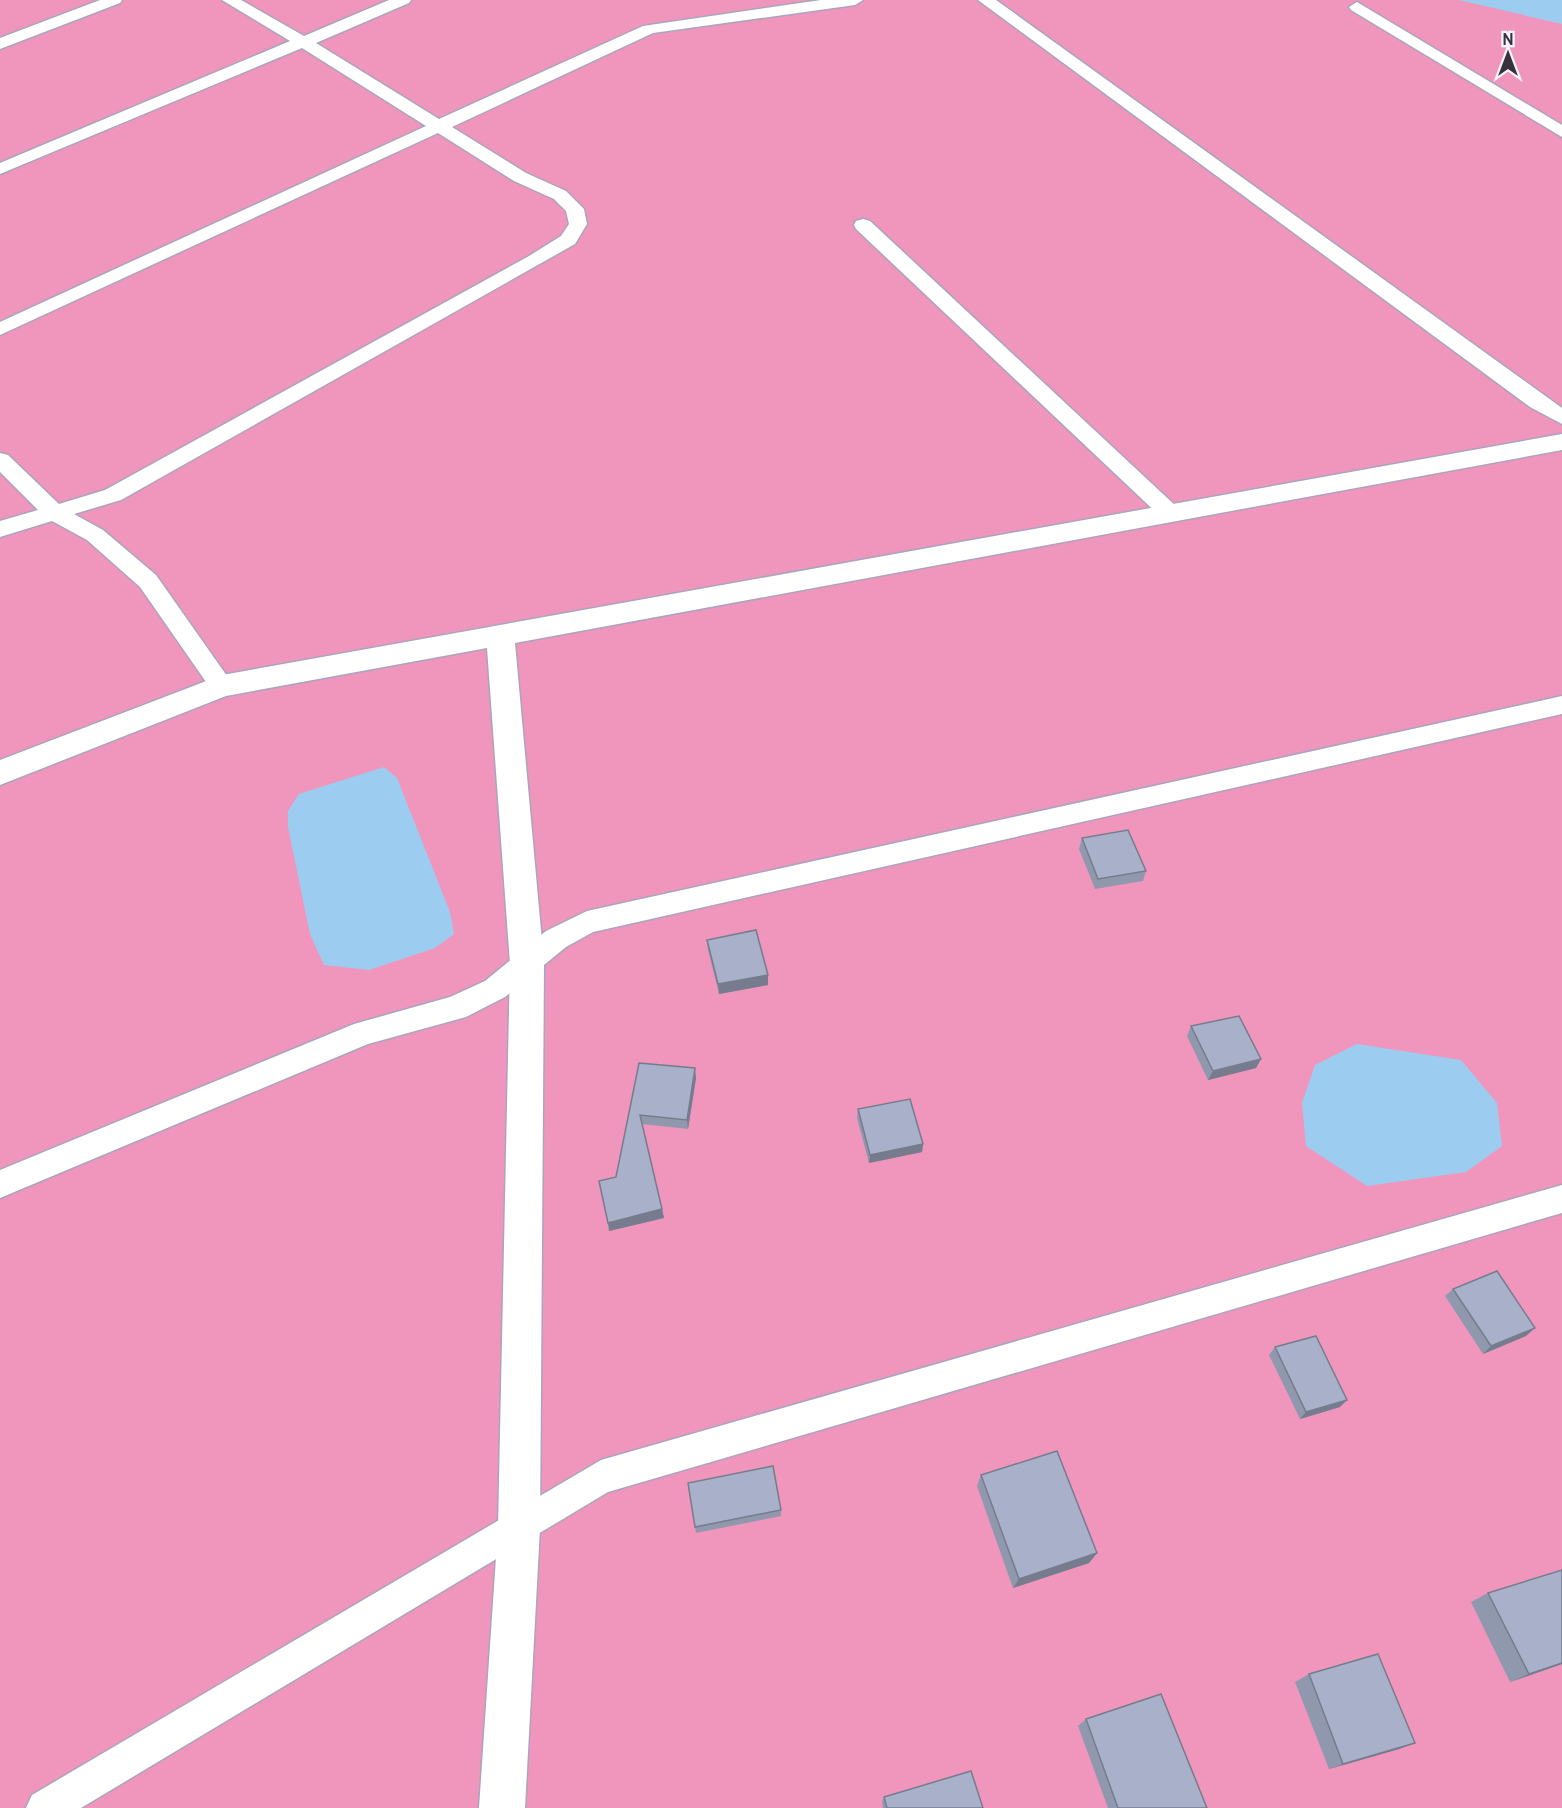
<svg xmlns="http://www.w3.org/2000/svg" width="1562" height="1808" viewBox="0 0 1562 1808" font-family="Overpass,sans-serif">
	<rect width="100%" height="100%" fill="#ebe4fe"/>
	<path fill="#f096bd" d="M0,0H1562V1808H0Z"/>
	<path fill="#9dccf1" d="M1459,0H1562V24Z
		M384,767L397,778L450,912L454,934L435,948L369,970L324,965L310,934L288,827V811L299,794Z
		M1357,1044L1461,1060L1497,1103L1502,1146L1466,1172L1367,1186L1306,1146L1302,1103L1315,1065Z"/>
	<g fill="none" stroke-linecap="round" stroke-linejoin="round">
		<defs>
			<path id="service" d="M100,0H122L120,3L0,49V38Z
				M222,0H241L304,36L389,0H411L409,3L316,43L439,119L643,26L821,0H863L855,5L653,33L452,127L526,173L566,191L584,209L587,224L575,244L121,500L74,514L103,530L156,575L234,686L231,692L222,695L213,692L140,587L87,540L52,521L0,537V521L38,510L0,472V453L8,455L59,504L105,490L529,256L561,236L569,224L566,211L554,199L514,181L438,133L0,335V322L426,126L302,48L0,174V163L290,41Z
				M978,0H996L1562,408V424L1530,407Z
				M1357,2L1562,125V137L1351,10L1349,7Z
				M863,219L870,221L1178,508L1181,513L1178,518L1170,520L1162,518L856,229L854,225L856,221Z
				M1562,696V714L593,932L566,947L505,997L466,1017L368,1044L0,1198V1170L354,1024L450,997L485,981L546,931L587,911Z
				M1562,1185V1213L608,1492L81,1808H26L32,1795L601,1460Z"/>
			<path id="minor" d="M1562,434V450L515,643L544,964L540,1528L525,1808H479L498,1528L510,964L487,648L226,696L0,785V760L222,675Z"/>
		</defs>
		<use href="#service" stroke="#aaa4bd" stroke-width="3"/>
		<use href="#minor" stroke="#aaa4bd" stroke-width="3"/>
		<use href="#service" fill="#fff" fill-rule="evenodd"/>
		<use href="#minor" fill="#fff" fill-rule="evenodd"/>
	</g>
	<path fill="#9098ad" d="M1082,838L1146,871L1143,881L1095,889L1079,849Z
		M707,940L768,975V985L719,994L708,950Z
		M1191,1026L1261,1059L1256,1068L1208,1080L1187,1036Z
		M639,1063L696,1078L688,1129L642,1124L664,1218L609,1231L616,1177Z
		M858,1109L923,1144L922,1152L869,1163L857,1118Z
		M1453,1289L1526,1336L1483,1354L1445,1296Z
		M1275,1347L1340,1407L1300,1419L1269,1355Z
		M981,1475L1097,1553L1089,1563L1013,1588L977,1486Z
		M688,1483L781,1510V1516L696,1533Z
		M1562,1570V1664L1510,1682L1471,1602L1488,1593Z
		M1309,1674L1415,1743L1399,1749L1329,1769L1295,1682Z
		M1086,1719L1207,1808H1108L1078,1726Z
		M884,1797L983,1808H883L882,1802Z"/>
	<path fill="#767c8d" d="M768,975V985L719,994L718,984Z
		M1261,1059L1256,1068L1208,1080L1213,1071Z
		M695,1068L696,1078L688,1129L687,1120Z
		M923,1144L922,1152L869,1163L870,1155Z
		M662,1209L664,1218L609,1231L608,1223Z
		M1535,1328L1526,1336L1483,1354L1491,1346Z
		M1347,1400L1340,1407L1300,1419L1306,1412Z
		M1097,1553L1089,1563L1013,1588L1019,1579Z
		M1562,1663V1664L1510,1682L1529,1674Z
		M1415,1743L1399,1749L1329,1769L1343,1764Z"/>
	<path fill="#a8b1c9" stroke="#767c8d" stroke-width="1.5" d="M1128,830L1146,871L1098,879L1082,838Z
		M756,930L768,975L718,984L707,940Z
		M1239,1016L1261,1059L1213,1071L1191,1026Z
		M639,1063L695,1068L687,1120L640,1115L662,1209L608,1223L599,1181L616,1177Z
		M910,1099L923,1144L870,1155L858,1109Z
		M1497,1271L1535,1328L1491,1346L1453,1289Z
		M1316,1336L1347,1400L1306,1412L1275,1347Z
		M1057,1451L1097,1553L1019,1579L981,1475Z
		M773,1466L781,1510L695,1527L688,1483Z
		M1562,1570V1663L1529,1674L1488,1593Z
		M1378,1654L1415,1743L1343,1764L1309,1674Z
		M1161,1694L1207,1808H1118L1086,1719Z
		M971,1771L983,1808H887L884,1797Z"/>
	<g transform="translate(1508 54)" stroke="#f6f4ff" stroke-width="4.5" paint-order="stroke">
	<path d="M0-4.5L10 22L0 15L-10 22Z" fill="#36333d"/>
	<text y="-9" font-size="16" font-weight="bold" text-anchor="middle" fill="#36333d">N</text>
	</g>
</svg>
